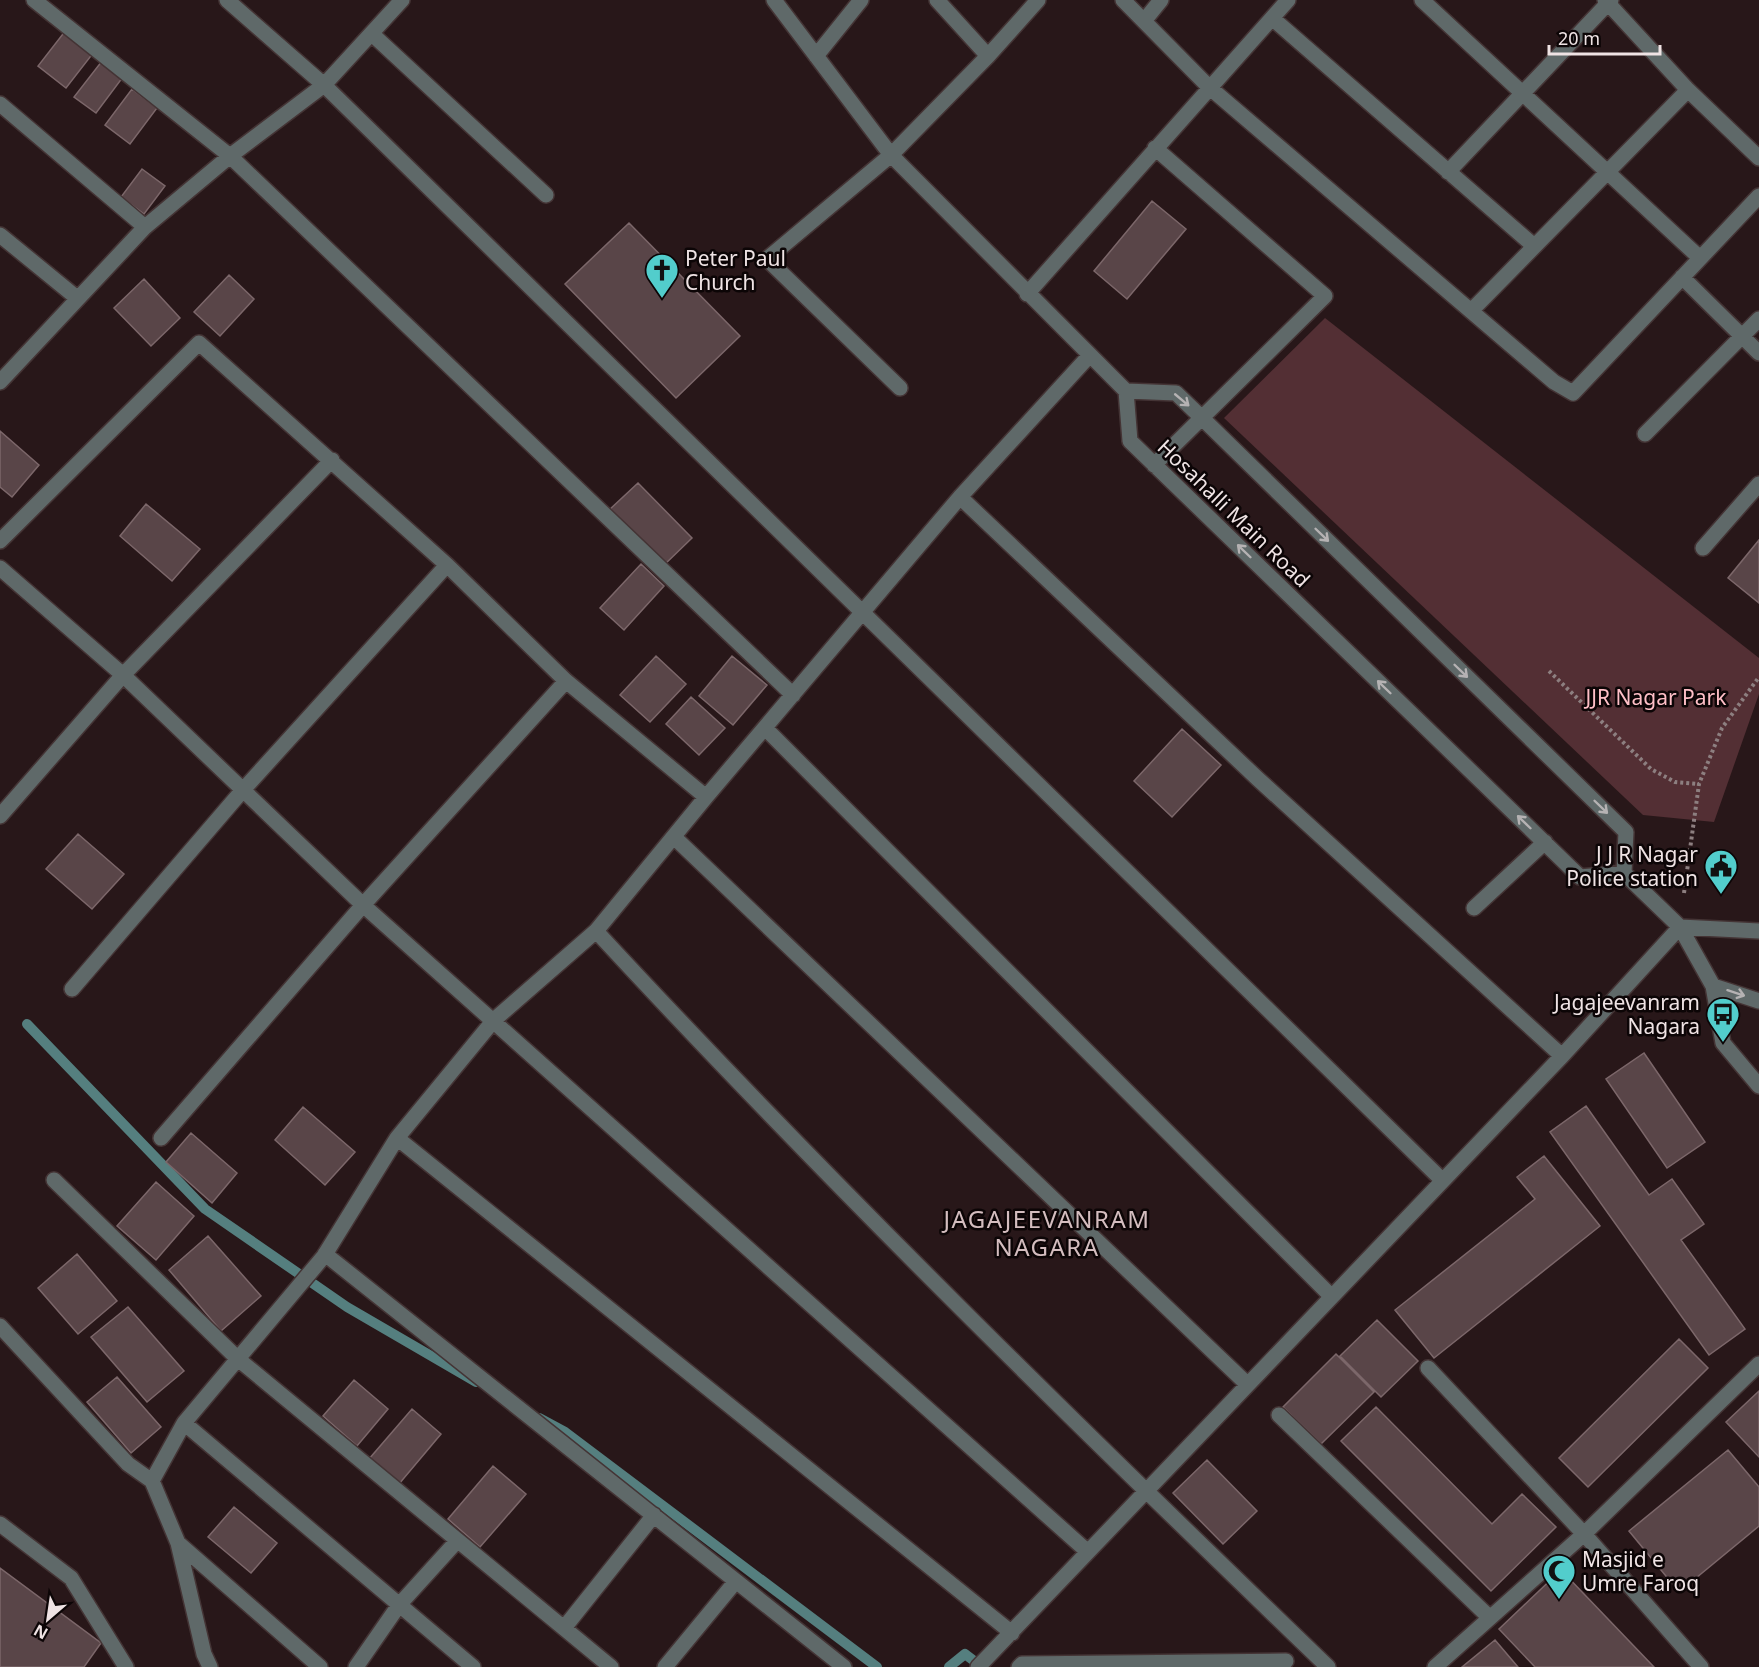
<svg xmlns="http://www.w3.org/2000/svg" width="1759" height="1667" viewBox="0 0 1759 1667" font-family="'Noto Sans',sans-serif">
	<rect width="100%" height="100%" fill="#281719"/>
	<path fill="#532f34" d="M1325,318L1759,658V694L1714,822L1643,815L1224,418Z"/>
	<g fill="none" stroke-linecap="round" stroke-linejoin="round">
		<path stroke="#557f7f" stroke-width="10" d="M27,1024L205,1209L347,1307L476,1382
			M539,1418L565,1432L877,1667
			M949,1667L965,1654L982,1667"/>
	</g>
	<path fill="#594548" stroke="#7c676a" stroke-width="1.5" d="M66,30L94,52L66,88L38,66Z
		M102,61L123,77L96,113L74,97Z
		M132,89L157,108L130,144L105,125Z
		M142,169L165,186L144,214L121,197Z
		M1152,201L1186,229L1127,299L1094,271Z
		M629,223L740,336L676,398L565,284Z
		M229,275L254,299L220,336L194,312Z
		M144,279L180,318L151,346L114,308Z
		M0,431L39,465L12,497L0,487Z
		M638,483L692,538L662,567L608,511Z
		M146,504L200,549L172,581L120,536Z
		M1759,540V603L1728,578Z
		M641,564L664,586L624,630L600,608Z
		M656,656L686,684L650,722L620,695Z
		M732,656L767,685L733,725L699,696Z
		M691,697L725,728L699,755L666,724Z
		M1182,729L1221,765L1172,817L1134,781Z
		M78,834L124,874L92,909L46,869Z
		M1644,1053L1705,1142L1667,1168L1606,1079Z
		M1586,1106L1649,1195L1672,1179L1704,1224L1681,1240L1745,1329L1709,1355L1550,1132Z
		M303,1107L355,1152L325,1185L275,1140Z
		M191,1133L237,1173L212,1203L166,1162Z
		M1544,1156L1600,1226L1434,1358L1395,1310L1535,1199L1517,1177Z
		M156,1182L194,1216L156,1260L117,1226Z
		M208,1236L261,1296L221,1331L169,1270Z
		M77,1254L117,1301L78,1334L38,1288Z
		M128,1307L184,1371L147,1402L91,1337Z
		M1377,1320L1418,1361L1381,1397L1340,1356Z
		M1679,1339L1708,1368L1588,1487L1559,1458Z
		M1336,1354L1374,1392L1321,1444L1283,1407Z
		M117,1377L161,1427L131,1453L87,1402Z
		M354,1380L388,1409L357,1446L323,1416Z
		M1759,1391V1457L1726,1422Z
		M1376,1407L1492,1524L1522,1494L1556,1527L1491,1591L1341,1441Z
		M412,1409L441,1434L399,1484L369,1459Z
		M1728,1450L1759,1487V1526L1679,1592L1629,1531Z
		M1207,1460L1257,1511L1223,1544L1173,1493Z
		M493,1466L526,1494L480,1547L448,1519Z
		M234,1507L277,1543L251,1573L208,1537Z
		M0,1568L101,1643L84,1667H0Z
		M1561,1570L1654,1667H1535L1499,1629Z
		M1495,1640L1518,1667H1462Z"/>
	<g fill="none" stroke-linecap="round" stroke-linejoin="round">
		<defs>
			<path id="minor" d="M34,0L230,156L793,695
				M227,0L324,85L1441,1179
				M774,0L891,155L1126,391L1130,441L1580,877L1624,873L1680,927L1713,986L1723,1043L1759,1086
				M937,0L988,56
				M1123,0L1209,87L1554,382L1573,393L1759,196
				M1422,0L1700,258
				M1605,0L1688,90L1759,158
				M1272,18L1534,246
				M1144,21L1161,0
				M372,34L546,195
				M816,56L861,0
				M0,104L145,227
				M1448,172L1611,0
				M0,235L77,298
				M1682,277L1759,353
				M1027,294L1288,0
				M1471,311L1688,90
				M0,382L145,227L230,156L324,85L402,0
				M900,388L767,259L891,155L988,56L1038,0
				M1126,391L1176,393L1202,418L1626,832L1624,873
				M1645,434L1759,319
				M1154,465L1325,296L1155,148
				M960,497L1258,779L1562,1056
				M0,541L199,343L447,565L566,681L706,797
				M1703,548L1759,484
				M0,568L123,675L363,905L1088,1552
				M765,728L1331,1296
				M0,816L123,675L332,460
				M674,837L1247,1384
				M1474,908L1545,842
				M1680,927L1759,931
				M596,931C831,1185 1079,1427 1328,1667
				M1713,986L1759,1001
				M72,989L242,791L447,565
				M161,1138L363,905L566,681
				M397,1138L1012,1633
				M54,1180L238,1359L611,1667
				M325,1254L844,1667
				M0,1326L128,1464L152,1481
				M1428,1368L1584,1534L1701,1667
				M1279,1415L1489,1617
				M184,1423L152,1481L178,1543L204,1654L210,1667
				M0,1524L71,1578L126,1667
				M178,1543L320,1667
				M564,1628L654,1515
				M356,1667L399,1605L457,1541
				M473,1667L184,1423L324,1256L397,1138L494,1020L596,931L706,797L960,497L1090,355
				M665,1667L736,1581
				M978,1667L1562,1056L1680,927
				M1019,1667L1022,1664L1286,1661
				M1435,1667L1584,1534L1759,1364"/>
		</defs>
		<use href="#minor" stroke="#443435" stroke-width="18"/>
		<path stroke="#8d7f80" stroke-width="4" stroke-dasharray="3 3" stroke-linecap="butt" d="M1549,671L1651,769L1675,782L1699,784
			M1684,893L1699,784L1722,728L1759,677"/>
		<use href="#minor" stroke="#5f6969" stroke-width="15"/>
	</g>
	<defs><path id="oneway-shaft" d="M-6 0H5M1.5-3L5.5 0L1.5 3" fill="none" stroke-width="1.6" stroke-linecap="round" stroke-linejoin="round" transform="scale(1.5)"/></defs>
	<g stroke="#b5b2b3">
		<use href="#oneway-shaft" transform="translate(1182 400) rotate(40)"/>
		<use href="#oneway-shaft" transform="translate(1322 535) rotate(44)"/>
		<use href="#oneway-shaft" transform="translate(1244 551) rotate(-136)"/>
		<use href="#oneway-shaft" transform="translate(1461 671) rotate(44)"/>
		<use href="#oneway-shaft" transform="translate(1384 687) rotate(-136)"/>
		<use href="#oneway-shaft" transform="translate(1601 807) rotate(44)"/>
		<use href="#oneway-shaft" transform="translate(1524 822) rotate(-136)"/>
		<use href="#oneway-shaft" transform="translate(1736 993) rotate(18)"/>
	</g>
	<defs>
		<symbol id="church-pin" viewBox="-11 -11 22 30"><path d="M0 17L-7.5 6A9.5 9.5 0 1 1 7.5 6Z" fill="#52cdcc" stroke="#0c0506"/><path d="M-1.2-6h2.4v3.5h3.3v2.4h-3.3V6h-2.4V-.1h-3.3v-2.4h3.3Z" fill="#111"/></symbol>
		<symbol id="civic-pin" viewBox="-11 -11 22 30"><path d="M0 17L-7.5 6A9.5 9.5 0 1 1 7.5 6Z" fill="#52cdcc" stroke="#0c0506"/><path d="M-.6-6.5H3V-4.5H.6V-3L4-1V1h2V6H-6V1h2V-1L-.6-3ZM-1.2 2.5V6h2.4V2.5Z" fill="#111"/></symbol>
		<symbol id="bus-pin" viewBox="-11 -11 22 30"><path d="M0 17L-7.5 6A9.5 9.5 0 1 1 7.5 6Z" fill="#52cdcc" stroke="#0c0506"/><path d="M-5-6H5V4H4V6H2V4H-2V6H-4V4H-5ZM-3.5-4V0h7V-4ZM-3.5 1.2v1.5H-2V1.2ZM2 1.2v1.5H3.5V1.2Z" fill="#111"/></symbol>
		<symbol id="mosque-pin" viewBox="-11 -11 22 30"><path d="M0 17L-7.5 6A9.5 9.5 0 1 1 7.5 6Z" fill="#52cdcc" stroke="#0c0506"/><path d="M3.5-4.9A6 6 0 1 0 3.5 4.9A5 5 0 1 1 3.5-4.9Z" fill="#111"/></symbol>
	</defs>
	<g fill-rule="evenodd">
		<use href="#church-pin" x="643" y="251" width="38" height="52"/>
		<use href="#civic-pin" x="1702" y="847" width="38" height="52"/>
		<use href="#bus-pin" x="1704" y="995" width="38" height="52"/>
		<use href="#mosque-pin" x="1540" y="1552" width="38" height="52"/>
	</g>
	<g text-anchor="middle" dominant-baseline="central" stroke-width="5" stroke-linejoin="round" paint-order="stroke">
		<g font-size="21" fill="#efe3e4" stroke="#0c0506" text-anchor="start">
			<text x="685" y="258">Peter Paul<tspan x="685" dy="24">Church</tspan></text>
			<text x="1698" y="854" text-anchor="end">J J R Nagar<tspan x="1698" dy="24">Police station</tspan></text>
			<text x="1700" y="1002" text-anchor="end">Jagajeevanram<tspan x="1700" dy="24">Nagara</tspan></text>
			<text x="1582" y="1559">Masjid e<tspan x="1582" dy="24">Umre Faroq</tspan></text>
		</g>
		<g font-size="21" fill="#efe3e4" stroke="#0c0506">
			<text transform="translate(1234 513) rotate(44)">Hosahalli Main Road</text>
		</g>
		<g font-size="21" fill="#ffbfc7" stroke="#0c0506">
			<text x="1656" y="697">JJR Nagar Park</text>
		</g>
		<g font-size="24" letter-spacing="1.5" fill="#d4bdbf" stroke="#0c0506">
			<text x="1047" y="1218">JAGAJEEVANRAM<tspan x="1047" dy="28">NAGARA</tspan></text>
		</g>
	</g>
	<g transform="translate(48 1619) rotate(209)" stroke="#0c0506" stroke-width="4.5" paint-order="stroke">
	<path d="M0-4.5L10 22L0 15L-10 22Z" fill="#efe3e4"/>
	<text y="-9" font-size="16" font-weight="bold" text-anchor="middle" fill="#efe3e4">N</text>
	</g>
	<path d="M1549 45v9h111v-9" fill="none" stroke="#efe3e4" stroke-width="3"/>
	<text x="1558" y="45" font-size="18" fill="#efe3e4" stroke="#0c0506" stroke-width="4.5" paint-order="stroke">20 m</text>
</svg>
